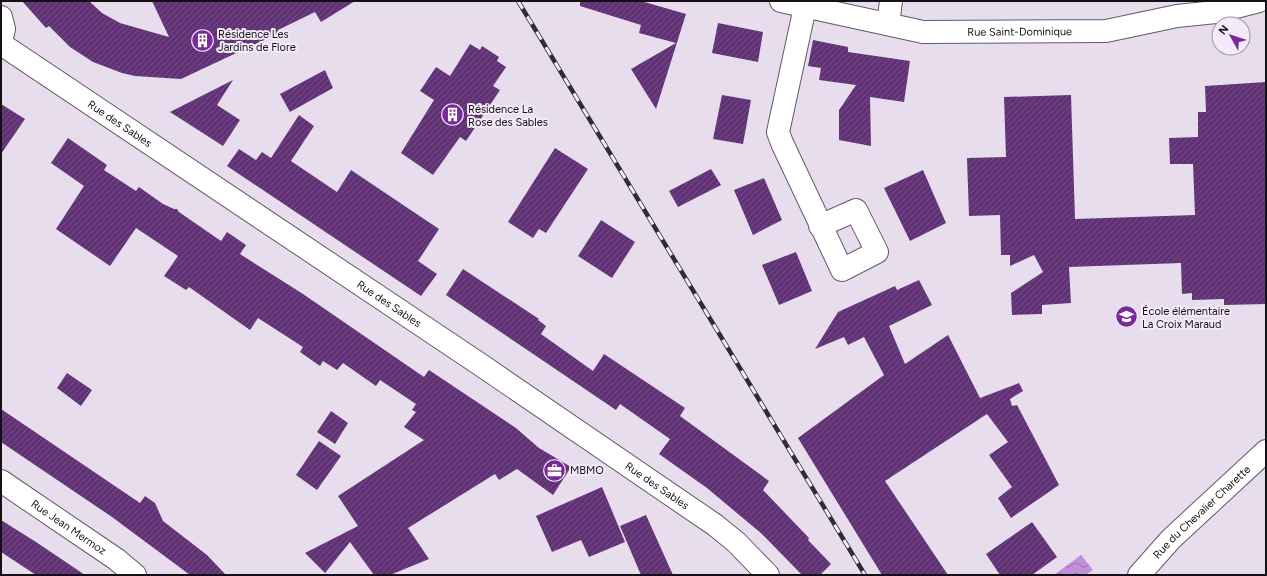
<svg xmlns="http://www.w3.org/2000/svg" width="1267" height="576" viewBox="0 0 1267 576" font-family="Figtree,sans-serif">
	<defs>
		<pattern id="water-waves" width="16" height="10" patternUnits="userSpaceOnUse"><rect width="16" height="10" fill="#c28fdb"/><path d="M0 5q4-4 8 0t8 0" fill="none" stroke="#9c73b1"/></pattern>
		<pattern id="building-hatch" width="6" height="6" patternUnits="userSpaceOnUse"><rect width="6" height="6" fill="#623277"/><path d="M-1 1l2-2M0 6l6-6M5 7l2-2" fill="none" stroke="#734d84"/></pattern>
	</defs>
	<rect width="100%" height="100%" fill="#e7dded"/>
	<path fill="url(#water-waves)" d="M1081,555L1093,570L1086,575H1054Z"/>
	<path fill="url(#building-hatch)" d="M22,1H89L102,13L120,23L169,37L152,1H355L321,22L315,12L278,30L279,33L181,79L135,76L122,73L93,62L70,47L49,26L46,28Z
		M580,1H641L686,14L656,109L631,69L676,43L639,33L641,25L580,6Z
		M718,23L763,32L758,62L712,53Z
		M813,40L848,47V52L910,61L904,102L870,97L871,146L839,140V110L856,85L819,80L821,68L808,66Z
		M470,44L480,50L482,46L499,57L497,61L506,67L493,86L500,90L466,141L460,137L433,175L401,153L434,100L420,91L436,67L450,76Z
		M325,70L333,88L290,112L280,94Z
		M233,80L217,105L240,120L223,146L170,112Z
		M1266,82V304L1224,305V299L1192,300V293L1182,294L1181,263L1069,267L1071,303L1042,305V314L1012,315L1011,293L1043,272L1034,255L1010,266V255H1001L1000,215L969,216L967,158L1006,157L1004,97L1071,95L1075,219L1195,215L1193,164H1170L1169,138L1198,137V112H1206L1205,86Z
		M722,95L751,100L743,144L713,139Z
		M1,104L25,119L1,154Z
		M299,115L314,126L291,161L337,192L351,170L439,229L418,261L437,274L421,296L227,166L239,149L256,160L262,152L271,158Z
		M68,138L107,165L104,170L136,191L139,187L163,204L174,209H177L179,212L221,241L227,232L246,245L240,254L303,294L424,377L429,370L516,428L539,448L571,467L553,495L517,469L499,480L495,474L408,528L429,559L390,575H374L350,542L325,573L305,553L358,526L338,496L424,440L404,427L416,412L412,410L416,404L380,380L376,386L343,363L337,370L323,361L320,366L300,352L303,347L258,318L250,330L189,287L186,290L164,276L178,256L136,228L110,266L56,229L84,186L51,163Z
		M555,148L588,169L546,233L539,229L533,238L508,222Z
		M711,169L721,185L678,207L669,191Z
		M923,170L946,223L910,241L884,188Z
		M764,178L782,220L753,235L734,190Z
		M601,220L635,242L612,278L578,256Z
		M796,252L812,291L779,305L762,265Z
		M463,269L539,319L538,320L546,326L541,334L593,371L604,354L685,408L680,416L769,481L763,490L809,538L808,540L831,564L820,575H802L762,534L707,488L659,454L670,439L620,404L616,410L446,295Z
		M919,280L932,305L889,326L905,364L948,335L980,398L1019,383L1023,391L1010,399L1012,406L1017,405L1059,485L1011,518L998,498L1012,487L989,455L1008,442L987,414L885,481L948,575H882L798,438L884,375L864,337L848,345L844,337L815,349L838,312L895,286L897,290Z
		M67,373L92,390L81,406L57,388Z
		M1,409L140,503L145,496L155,503L163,521L207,555L226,575H190L112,517L1,442Z
		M331,411L348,423L335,444L317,432Z
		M319,441L341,456L317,490L296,475Z
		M602,487L625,542L589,557L581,540L552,552L536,516Z
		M646,515L673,575H641L620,526Z
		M1,520L36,542L85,575H36L1,552Z
		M1032,522L1057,557L1032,575H1000L986,554Z"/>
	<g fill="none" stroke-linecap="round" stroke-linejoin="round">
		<defs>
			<g id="minor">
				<path id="s1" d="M781,1L923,32L1106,31L1177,16L1216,12L1259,1"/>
				<path d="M805,7L778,132L782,143L842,270L877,252L856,210L820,226"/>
				<path d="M888,24L891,1"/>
				<path id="s2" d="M1,481L116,559L135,575"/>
				<path id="s3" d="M1139,575L1171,539L1266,451"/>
			</g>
			<g id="secondary">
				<path d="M1,17L4,29L1,41"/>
				<path id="s4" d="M1,44L481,365L715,525L736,542L768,575"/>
			</g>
		</defs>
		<use href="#minor" stroke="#625a67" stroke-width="24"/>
		<use href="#secondary" stroke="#625a67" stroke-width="24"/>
		<use href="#minor" stroke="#fff" stroke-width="22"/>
		<use href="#secondary" stroke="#fff" stroke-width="22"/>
		<defs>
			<path id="rail" d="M518,1L865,575"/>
		</defs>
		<use href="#rail" stroke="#302c32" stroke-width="4.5"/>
		<use href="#rail" stroke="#f4eafa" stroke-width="3" stroke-dasharray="9" stroke-linecap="butt"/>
	</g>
	<defs>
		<symbol id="building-disc" viewBox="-11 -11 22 22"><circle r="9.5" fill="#792999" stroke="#f4eafa"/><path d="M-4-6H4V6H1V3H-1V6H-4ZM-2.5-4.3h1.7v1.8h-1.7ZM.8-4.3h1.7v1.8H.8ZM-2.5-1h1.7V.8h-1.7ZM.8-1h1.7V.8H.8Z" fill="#fff"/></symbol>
		<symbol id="school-disc" viewBox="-11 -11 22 22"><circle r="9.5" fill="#792999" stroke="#f4eafa"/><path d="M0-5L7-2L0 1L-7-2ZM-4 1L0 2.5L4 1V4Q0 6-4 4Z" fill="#fff"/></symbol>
		<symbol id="office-disc" viewBox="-11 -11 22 22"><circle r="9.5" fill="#792999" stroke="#f4eafa"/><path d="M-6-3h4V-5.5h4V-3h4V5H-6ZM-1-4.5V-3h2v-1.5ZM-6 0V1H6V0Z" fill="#fff"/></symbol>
	</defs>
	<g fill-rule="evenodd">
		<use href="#building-disc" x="190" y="28" width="25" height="25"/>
		<use href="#building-disc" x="440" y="102" width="25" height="25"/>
		<use href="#school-disc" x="1114" y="304" width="25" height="25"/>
		<use href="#office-disc" x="542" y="458" width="25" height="25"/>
	</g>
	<g text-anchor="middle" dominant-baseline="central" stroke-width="4" stroke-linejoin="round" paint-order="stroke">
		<g font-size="11" fill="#141116" stroke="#f4eafa">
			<text stroke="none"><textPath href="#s1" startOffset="242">Rue Saint-Dominique</textPath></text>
			<text stroke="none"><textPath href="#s4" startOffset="143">Rue des Sables</textPath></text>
			<text stroke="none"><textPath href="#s4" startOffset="467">Rue des Sables</textPath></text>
			<text stroke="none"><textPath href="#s4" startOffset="791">Rue des Sables</textPath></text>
			<text stroke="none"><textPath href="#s3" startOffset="89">Rue du Chevalier Charette</textPath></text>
			<text stroke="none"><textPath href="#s2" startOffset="82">Rue Jean Mermoz</textPath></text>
		</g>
		<g font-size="11" fill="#141116" stroke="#f4eafa" text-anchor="start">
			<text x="218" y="34">Résidence Les<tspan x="218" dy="13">Jardins de Flore</tspan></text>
			<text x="468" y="109">Résidence La<tspan x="468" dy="13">Rose des Sables</tspan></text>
			<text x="1142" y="311">École élémentaire<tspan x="1142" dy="13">La Croix Maraud</tspan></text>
			<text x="570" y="470">MBMO</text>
		</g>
	</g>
	<rect width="1267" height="576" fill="none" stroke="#141116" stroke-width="4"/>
	<g transform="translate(1231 36) rotate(309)"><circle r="19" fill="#f4eafa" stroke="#9a939f"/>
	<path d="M0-3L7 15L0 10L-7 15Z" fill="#792999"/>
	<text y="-6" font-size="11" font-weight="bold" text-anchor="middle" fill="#141116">N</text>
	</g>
</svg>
